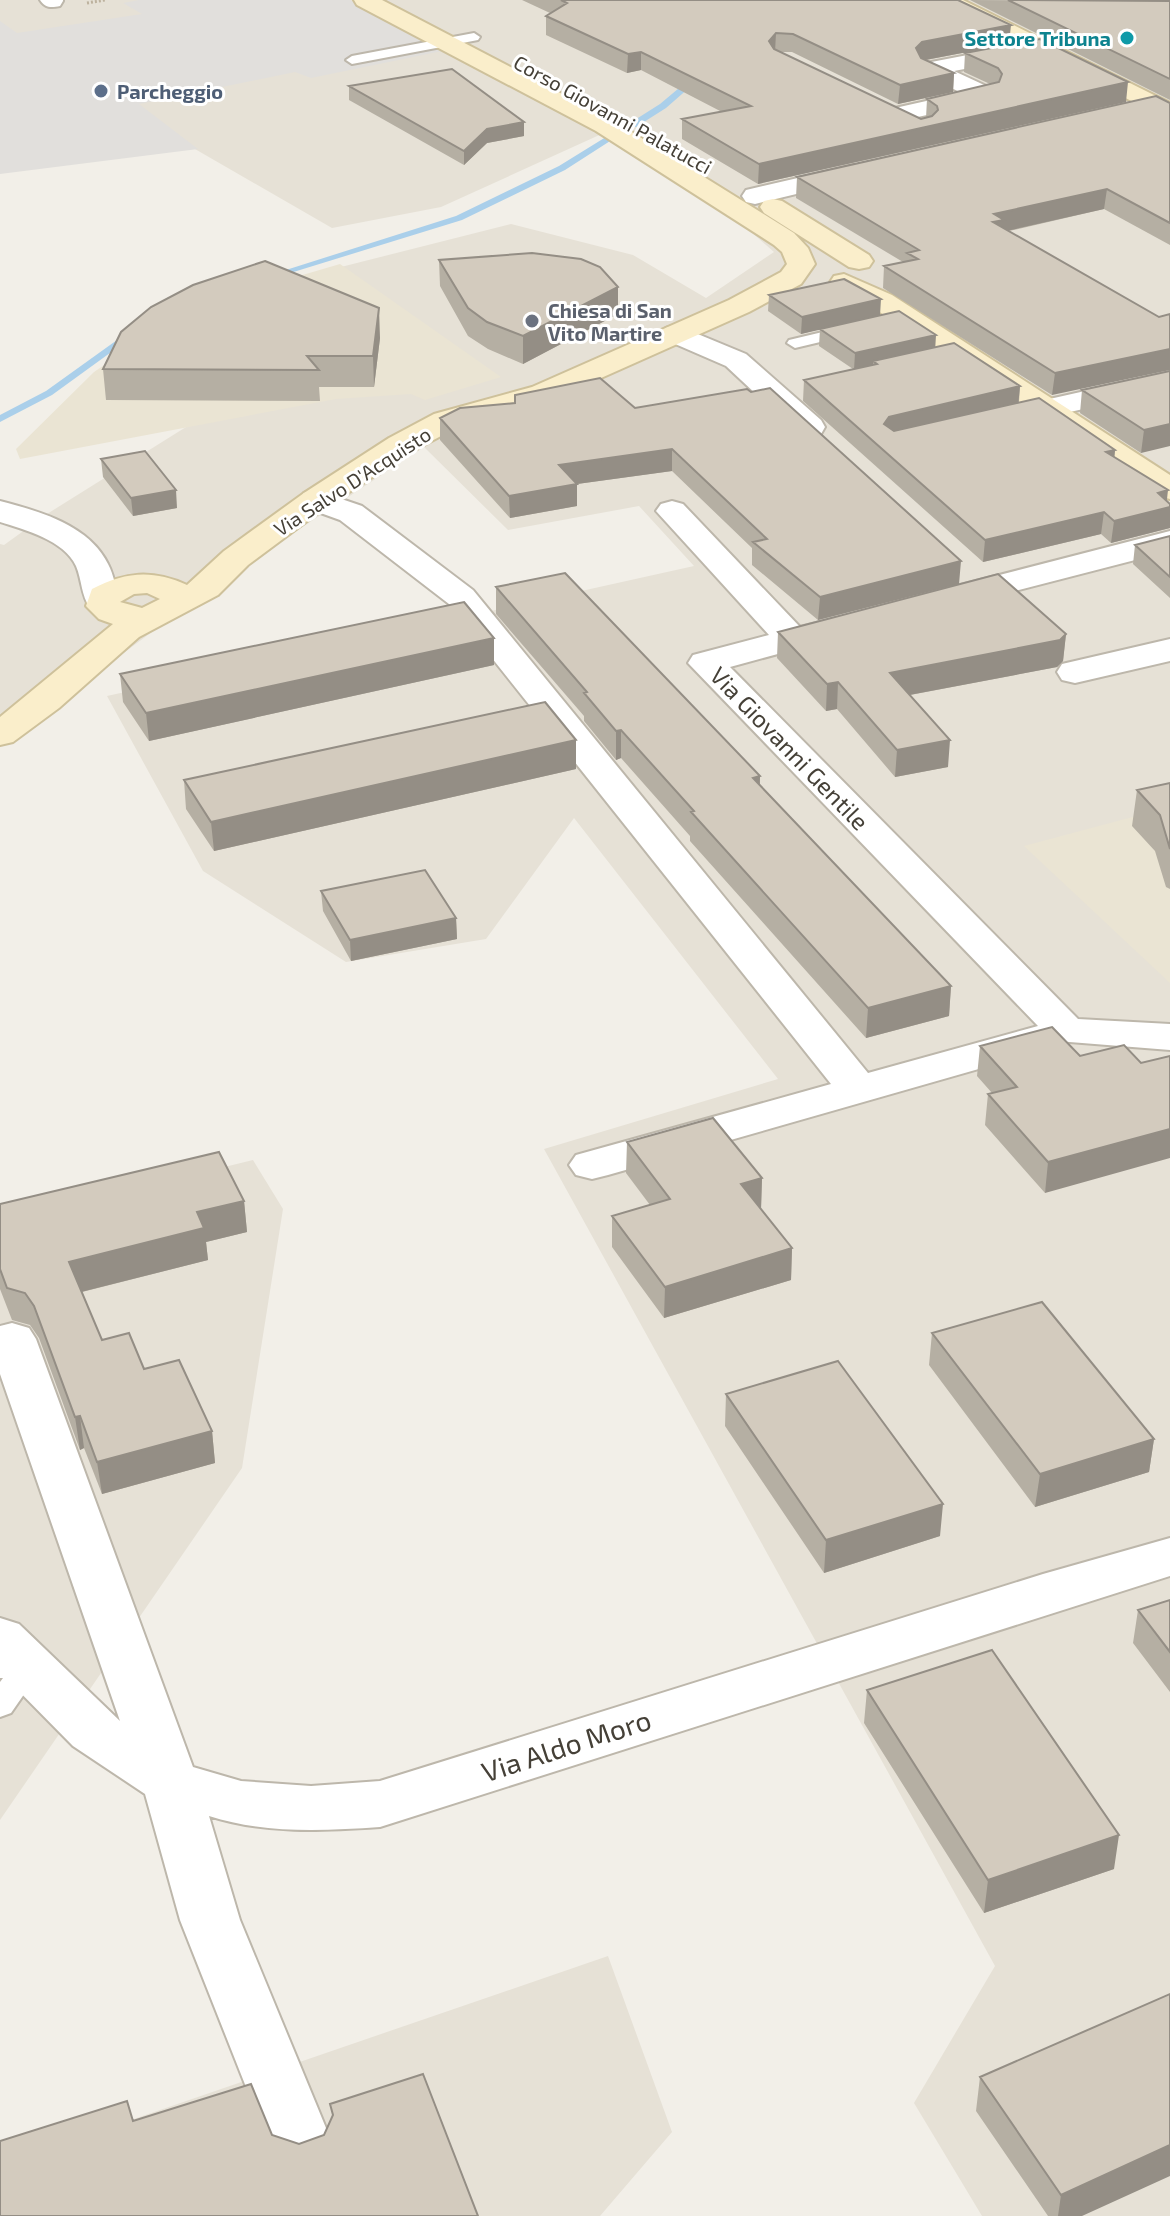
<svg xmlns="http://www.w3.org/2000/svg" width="1170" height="2216" viewBox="0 0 1170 2216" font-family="'Exo 2',sans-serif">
	<rect width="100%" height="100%" fill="#f2efe8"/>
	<path fill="#e6e1d6" d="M0,0H242L0,41Z
		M317,0H1170V2216H982L914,2103L995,1966L544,1149L778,1079L574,818L486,939L346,962L203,871L107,696L694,566L639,506L508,530L424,447L219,582L0,745V544L4,545L47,514L202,417L337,268L511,224L633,255L706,298L774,252L724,208L606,132L441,207L332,228L117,104Z
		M253,1160L283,1209L242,1468L0,1820V1222Z
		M608,1956L672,2132L600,2216H0V2165Z"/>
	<path fill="#eae4d3" d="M340,264L501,377L425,400L411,394L336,399L20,459L16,449L94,372L160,327L241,293Z
		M1170,807V983L1024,846Z"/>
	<path fill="#e1dfdc" d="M139,0H350L447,50L311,78L295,72L139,104L198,149L0,174V21L17,33L142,14L123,3Z"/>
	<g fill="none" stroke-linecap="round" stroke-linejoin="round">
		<path fill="#aacfea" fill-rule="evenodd" d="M691,78L698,80L666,108L636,127H630V123L660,104Z
			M614,132L621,134L565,170L462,220L274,278L267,276L456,216L559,166Z
			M124,335L132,337L52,395L0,422V415L46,391Z"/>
		<defs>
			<path id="lane" d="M474,33L480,37L478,40L352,64L346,60L352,56Z
				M852,325L860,330L858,333L795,348L787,343L789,340Z
				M0,1656L39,1659L43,1667L11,1713L0,1717V1682L3,1678H0Z"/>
			<path id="street" d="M40,0H63V1L60,6C51,8 45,8 40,0Z
				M1025,44L1033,46L1037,51L1033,56L954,71L995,90L998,95L995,100L895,122L886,120L883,115L886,110L962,93L921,74L917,69L921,64Z
				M854,165L863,168L867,173L863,178L755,204L746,202L742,196L746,190Z
				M676,325L746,354L821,420L825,427L821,434L810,436L799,434L726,366L666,340L661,334L666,328Z
				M1170,372V390L1047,417L1036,414L1032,408L1036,402Z
				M315,490L362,506L473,590L868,1073L1038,1026L688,663L693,655L769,635L656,511L661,504L672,501L683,504L800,627L836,618L848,621L853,628L848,635L730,667L1078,1019L1170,1024V1050L1057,1041L1052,1048L608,1175L592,1179L576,1175L569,1165L576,1155L831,1084L449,604L340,520L304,507L299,500L304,493Z
				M0,501C39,511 89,525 108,564C114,575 116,589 119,601L114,608L102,611L90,608C81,595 82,580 76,566C64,540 25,530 0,522Z
				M1170,531V551L949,608L937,605L932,598L937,591Z
				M1170,639V661L1075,683L1062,680L1057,672L1062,664Z
				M12,1323L29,1328L36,1339L193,1767L241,1781L311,1786L380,1781L1043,1574L1170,1538V1576L380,1827C322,1831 265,1834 209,1816L240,1920L333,2145L324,2165L301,2173L278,2165L269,2145L180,1920L145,1794L73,1746L0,1672V1618L19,1624L120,1721L0,1374V1326Z"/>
			<path id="secondary" d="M354,0H382L614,121L794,233L808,248L815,264L801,284L749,312L554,399L456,428L411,452L326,507L248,565L218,595L139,637L59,708L13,742L0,745V717L113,624L99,619L86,606L92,589C125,572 152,569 187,585L224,551L304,493L389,438L434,414L532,387L729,300L781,272L787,264L782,252L774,245L596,131L357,5ZM147,593L160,599L142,608L120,602L134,594Z
				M934,0H963L1170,103V120L937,5Z
				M773,199L782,201L869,255L873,261L869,267L859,269L849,267L764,213L760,207L764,201Z
				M844,274L892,295L1170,475V499L1159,496L872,307L834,288L830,282L834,276Z"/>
		</defs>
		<use href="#lane" stroke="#bdb7ab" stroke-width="4"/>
		<use href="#street" stroke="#bdb7ab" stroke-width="4"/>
		<use href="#secondary" stroke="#cec19b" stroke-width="4"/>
		<path stroke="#bdb29e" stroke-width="3" stroke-dasharray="2 2" stroke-linecap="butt" d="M87,3L105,0"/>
		<use href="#lane" fill="#fff" fill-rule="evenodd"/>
		<use href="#street" fill="#fff" fill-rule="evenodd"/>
		<use href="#secondary" fill="#faeecb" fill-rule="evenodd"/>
	</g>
	<path fill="#b5afa3" d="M522,0H958L1009,44L926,60L954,73L953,92L898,104L792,52H781L921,119L926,118L927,99L990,84L964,72L965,53L1126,102L758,184L682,139V119L722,112L641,70L627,73L546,35V16L550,13Z
		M970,0L1170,1V100Z
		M349,86L524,136L487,143L464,165L349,100Z
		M1170,103V245L1104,209L1009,231L1159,317L1052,395L883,288L884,266L903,262L796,198L797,177Z
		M439,260L618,314L523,364L488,349L468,336L440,286Z
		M769,295L880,315L935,347L1020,386L1019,402L1115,450L1114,458L1167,501L1170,528L1111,543L1101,534L983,562L803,401L804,380L853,369L819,346L820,329L801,334L768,311Z
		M380,338L374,387H319L320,401L106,400L103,369Z
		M1170,371L1141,453L1080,413L1082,390Z
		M515,403L635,408L959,584L818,620L752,565V548L672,471L577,484V506L510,518L440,440V418Z
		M101,459L177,508L133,516L103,477Z
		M1170,536V598L1133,564L1135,545Z
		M496,587L760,776V786L951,986L949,1016L866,1038L690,841V836L621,758L616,760L584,721V716L496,614Z
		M778,632L1066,634L1063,661L1057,667L910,695L948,767L895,777L837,709L826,711L777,658Z
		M494,665L149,741L123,702L120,674Z
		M576,769L214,851L186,809L184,780Z
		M1170,783V889L1166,887L1155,851L1132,826L1137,790Z
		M321,891L456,918L457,939L351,961L323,911Z
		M980,1046L1080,1056L1045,1193L985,1125L988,1094L992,1093L977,1076Z
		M627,1142L762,1178L761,1209L792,1248L791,1280L664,1318L612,1247V1216L650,1205L626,1173Z
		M244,1201L247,1232L206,1242L208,1260L82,1292L102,1340L144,1369L212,1431L215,1463L102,1494L84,1448L80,1450L39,1338L30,1325L12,1320L0,1289V1204Z
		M932,1333L1154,1439L1149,1472L1035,1507L929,1365Z
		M726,1394L940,1536L824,1573L725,1426Z
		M1170,1600V1692L1133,1643L1138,1610Z
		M867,1690L1114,1869L984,1913L864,1723Z
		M980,2077L1082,2216H1048L976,2111Z"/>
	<path fill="#948e85" d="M1011,25L1009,44L920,61L916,48L922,42Z
		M776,33L775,52L769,41Z
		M641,52V70L627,73L628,54Z
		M954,73L953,92L898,104L900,85Z
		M1128,82L1126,102L758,184L759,164Z
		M524,122V136L487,143L464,165V151L487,129Z
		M1107,189L1104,209L1002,232L991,243L994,214Z
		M618,287V314L523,364V336Z
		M881,299L880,316L801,334L802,317Z
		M379,308L380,338L374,387L373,356Z
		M936,335L935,352L873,361V366L854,370L855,353Z
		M1170,349V370L1052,395L1055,373Z
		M1020,386L1018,407L887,438L884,424L889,417Z
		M1170,424V446L1141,453L1144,430Z
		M672,449V471L577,484V506L510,518L509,496L559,465Z
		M1115,450L1113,472L1106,452Z
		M176,490L177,508L133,516L131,498Z
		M1168,490L1166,508L1170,507V528L1111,543L1114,521L1158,493Z
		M1104,512L1101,534L983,562L985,540Z
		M961,561L959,584L818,620L820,597Z
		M1066,634L1063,661L1057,667L888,699L890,673Z
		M494,638V665L149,741L146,713Z
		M838,682L837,709L826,711L827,684Z
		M621,730V758L616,760V731Z
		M576,740V769L214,851L211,822Z
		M950,740L948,767L895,777L897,750Z
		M760,776L759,805L753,778Z
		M456,918L457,939L351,961L350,940Z
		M951,986L949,1016L866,1038L868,1008Z
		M1170,1129V1158L1045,1193L1048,1162Z
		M762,1178L761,1209L741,1184Z
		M244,1201L247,1232L206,1242L208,1260L73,1294L69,1262L197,1212Z
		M792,1248L791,1280L664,1318L665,1287Z
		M80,1416L84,1448L80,1450L75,1417Z
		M212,1431L215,1463L102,1494L97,1462Z
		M1154,1439L1149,1472L1035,1507L1040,1474Z
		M943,1504L940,1536L824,1573L826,1540Z
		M1119,1835L1114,1869L984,1913L988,1880Z
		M1170,2145V2176L1082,2216H1058L1061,2195Z"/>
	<path fill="#d3cbbe" stroke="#948e85" stroke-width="2" d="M561,0H958L1011,25L922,42L916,48L921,58L954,73L900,85L793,34L776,33L769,41L774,49L921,119L932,116L938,110L937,106L927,99L999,82L1002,74L998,68L965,53L1040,39L1128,82L759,164L682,119L751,106L641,52L628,54L546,16L567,3Z
		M1008,0L1170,1V79Z
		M452,69L524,122L487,129L464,151L349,86Z
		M1156,96L1170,103V223L1107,189L994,214L1004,220L993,222L1159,317L1170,314V349L1055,373L884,266L918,259L907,253L919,250L797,177Z
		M532,253L581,259L600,267L618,287L523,336L487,322L468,308L439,260Z
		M265,261L379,308L373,356H307L319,370L103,369L121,332L151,307L193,285Z
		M844,279L881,299L802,317L769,295Z
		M899,311L936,335L855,353L820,329Z
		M954,343L1020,386L889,417L884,424L894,431L1039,398L1115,450L1106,452L1168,490L1158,493L1170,504V507L1114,521L1104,512L985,540L804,380L877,364L873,361Z
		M1170,371V424L1144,430L1082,390Z
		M600,378L635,408L747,389L751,392L770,388L961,561L820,597L753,542L767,539L672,449L559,465L577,484L509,496L440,418L460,408L515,403V395Z
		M145,451L176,490L131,498L101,459Z
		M1170,536V577L1135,545Z
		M565,573L760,776L753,778L951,986L868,1008L691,812L694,811L621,730L616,731L584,693L587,692L496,587Z
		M998,574L1066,634L1060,640L890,673L950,740L897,750L838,682L827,684L778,632Z
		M464,602L494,638L146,713L120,674Z
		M545,702L576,740L211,822L184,780Z
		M1170,783V849L1160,815L1137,790Z
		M425,870L456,918L350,940L321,891Z
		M1052,1027L1080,1056L1124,1045L1141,1063L1170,1056V1129L1048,1162L988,1094L1017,1087L980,1046Z
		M713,1118L762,1178L741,1184L792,1248L665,1287L612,1216L670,1199L627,1142Z
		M219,1152L244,1201L197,1212L204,1228L69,1262L102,1340L129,1333L144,1369L179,1360L212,1431L97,1462L80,1416L75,1417L34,1306L25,1293L7,1288L0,1269V1204Z
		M1042,1302L1154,1439L1040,1474L932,1333Z
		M838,1361L943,1504L826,1540L726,1394Z
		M1170,1600V1652L1138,1610Z
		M992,1650L1119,1835L988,1880L867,1690Z
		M1170,1994V2145L1061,2195L980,2077Z
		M423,2074L478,2216H0V2141L127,2101L133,2121L251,2084L272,2135L299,2144L324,2135L333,2115L330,2104Z"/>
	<circle fill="#0f9aa8" stroke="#fff" stroke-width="3" cx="1127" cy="38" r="8"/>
	<circle fill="#5c6f8a" stroke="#fff" stroke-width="3" cx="101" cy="91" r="8"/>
	<circle fill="#6b7280" stroke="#fff" stroke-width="3" cx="532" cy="321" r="8"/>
	<g text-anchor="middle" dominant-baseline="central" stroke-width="6" stroke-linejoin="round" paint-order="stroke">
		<g font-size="20" font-weight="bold" fill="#0d838f" stroke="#fff" text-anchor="end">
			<text x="1111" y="38">Settore Tribuna</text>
		</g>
		<g font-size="20" font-weight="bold" fill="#4e5e75" stroke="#fff" text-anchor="start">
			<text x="117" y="91">Parcheggio</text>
		</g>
		<g font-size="20" fill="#454037" stroke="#fff">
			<text transform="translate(613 114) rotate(29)">Corso Giovanni Palatucci</text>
			<text transform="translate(352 481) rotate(-33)">Via Salvo D'Acquisto</text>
		</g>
		<g font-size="20" font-weight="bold" fill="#5b616d" stroke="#fff" text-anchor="start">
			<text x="548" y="310">Chiesa di San<tspan x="548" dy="23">Vito Martire</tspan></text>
		</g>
		<g font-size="24" fill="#454037" stroke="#fff">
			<text transform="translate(790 748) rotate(46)">Via Giovanni Gentile</text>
		</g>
		<g font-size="28" fill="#454037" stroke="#fff">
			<text transform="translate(566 1745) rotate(-18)">Via Aldo Moro</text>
		</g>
	</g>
</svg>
